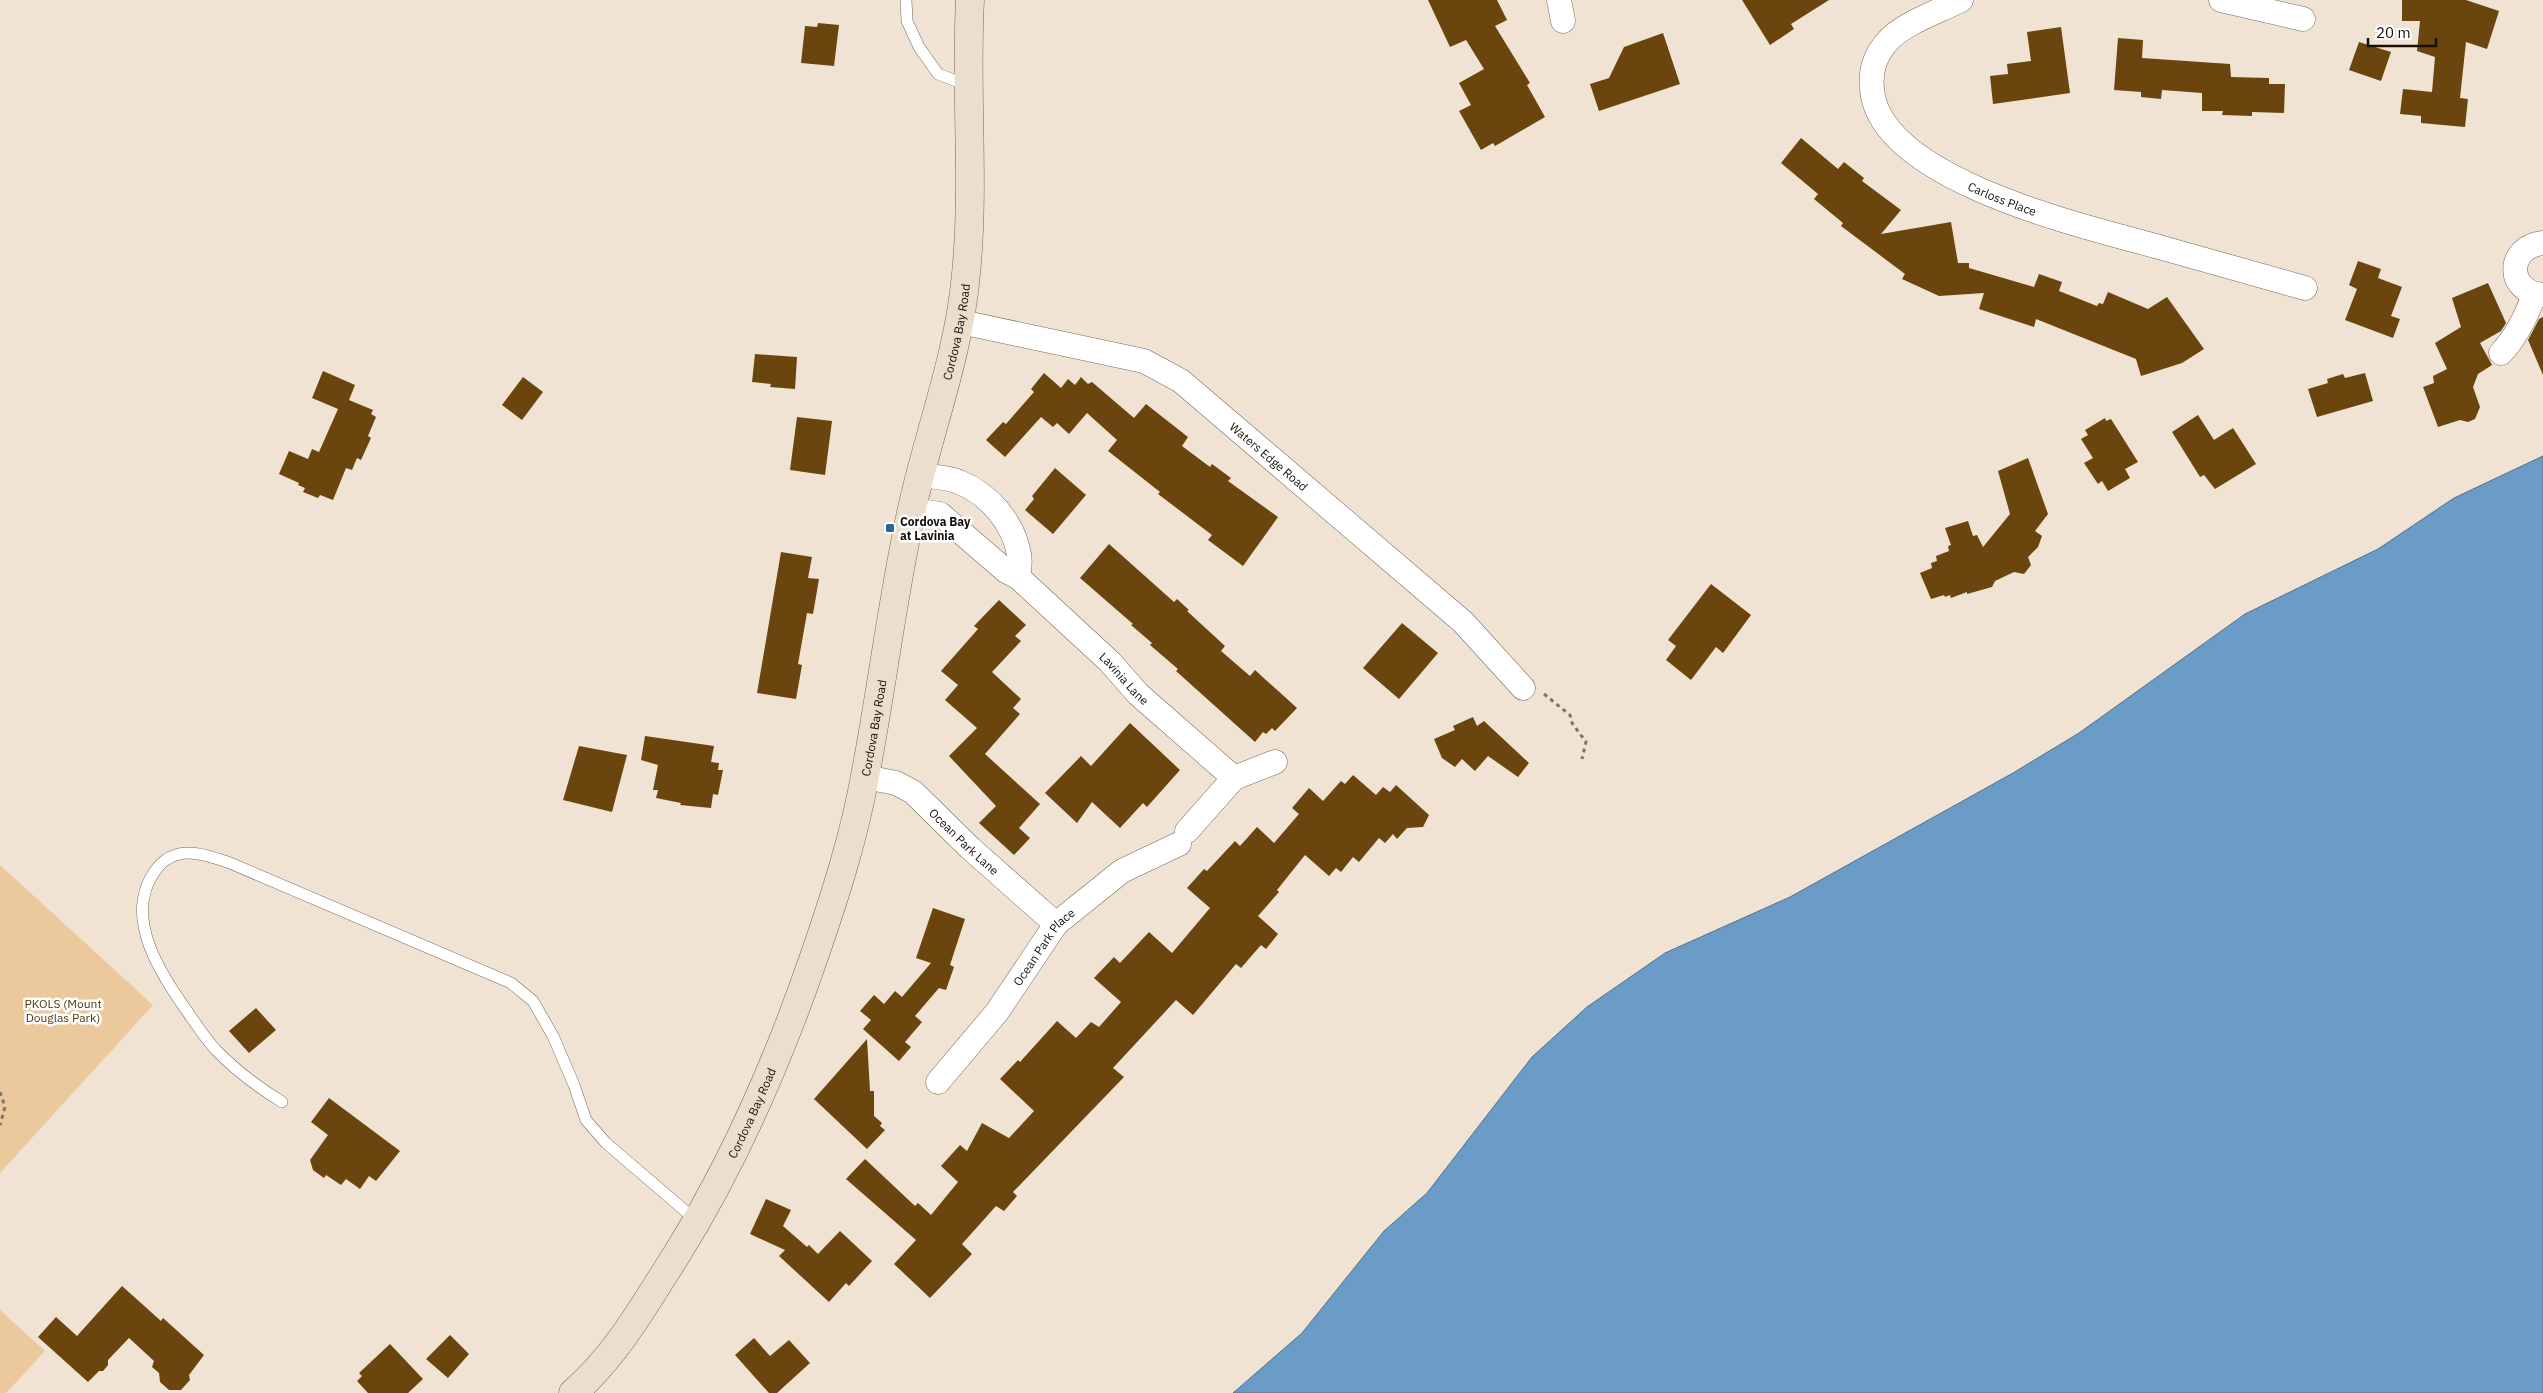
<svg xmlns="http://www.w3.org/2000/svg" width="2543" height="1393" viewBox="0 0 2543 1393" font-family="'IBM Plex Sans',sans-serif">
	<rect width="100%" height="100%" fill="#f0e3d3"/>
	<path fill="#ecc99c" d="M0,865L153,1005L0,1173Z
		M0,1310L45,1351L6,1393H0Z"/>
	<path fill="#6a9cc7" stroke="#50728f" d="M2543,456V1393H1233L1302,1333L1384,1231L1427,1193L1532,1057L1587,1007L1665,953L1790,897L2013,773L2079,733L2245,614L2378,549L2454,498Z"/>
	<path fill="#6a460e" d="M1428,0H1497L1507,20L1495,26L1530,83L1527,85L1545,117L1495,146L1493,143L1481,150L1459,111L1471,105L1459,83L1484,69L1466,40L1450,47Z
		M1742,0H1829L1791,24L1794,29L1770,45Z
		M2402,0H2466L2499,11L2487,49L2466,42L2460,98L2468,99L2465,127L2421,123V116L2400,114L2403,89L2432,92L2435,57L2417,51L2420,21H2402Z
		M818,23L839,25L834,66L801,63L805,26L817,27Z
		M2061,27L2070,93L1993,104L1990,76L2008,74L2007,64L2031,61L2027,32Z
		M1663,33L1680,84L1599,111L1590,84L1609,78L1624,47Z
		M2118,38L2143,40L2142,58L2230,64L2231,77L2269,78V84H2285L2284,113L2252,112V116L2222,115L2223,111H2202V93L2162,90L2161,99L2141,97V92L2114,90Z
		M2359,42L2391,52L2381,81L2349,70Z
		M1801,138L1838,169L1844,162L1864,178L1862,181L1901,210L1881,234L1951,222L1958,263H1969V268L2034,287L2039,274L2062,282L2059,291L2097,306L2099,303L2103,304L2108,292L2148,309L2167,297L2204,349L2182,363L2141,376L2136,359L2036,319L2034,327L1979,309L1984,293L1939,296L1902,279L1905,274L1841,226L1843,223L1814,199L1818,194L1781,163Z
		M2358,261L2381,269L2378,278L2402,287L2391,316L2400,319L2393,338L2345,320L2357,289L2349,285Z
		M2488,283L2506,323L2501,331L2480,343L2492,365L2478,374L2473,387L2480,407L2475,419L2468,422L2460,420L2438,427L2423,387L2434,383L2433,376L2447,369L2435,343L2461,327L2452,298Z
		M2543,317V375L2528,340L2539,319Z
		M755,354L797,357L795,389L770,387L771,384L752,382Z
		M323,371L355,385L349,400L373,410L371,414L376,417L368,436L371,438L361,460L357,458L352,470L346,468L333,500L320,495L318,498L303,492L305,488L298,485L299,483L279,474L289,451L308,459L312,449L319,452L338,409L312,398Z
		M1044,373L1061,388L1068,379L1075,385L1081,377L1088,384L1092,382L1134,418L1146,404L1188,437L1182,446L1210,467L1212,464L1231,478L1228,481L1278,517L1243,566L1208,540L1212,535L1158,494L1160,492L1108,451L1117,440L1087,413L1069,434L1057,423L1053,427L1041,417L1005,457L986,440L1003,422L1006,424L1034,392L1031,389Z
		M2365,373L2373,401L2317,417L2308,389L2328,383L2327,379L2343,374L2345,378Z
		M523,377L543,392L522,420L502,405Z
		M2198,415L2214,440L2233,428L2256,464L2215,489L2204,475L2200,477L2172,432Z
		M797,417L832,421L825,475L790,470Z
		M2105,418L2106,421L2111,419L2138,462L2125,469L2130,478L2108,491L2102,481L2098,484L2084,463L2093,458L2081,439L2088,435L2085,430Z
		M2028,458L2048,514L2035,531L2042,536L2038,547L2028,557L2031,565L2024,574L2014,572L1995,581L1992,587L1967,594V592L1951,598L1950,595L1945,597L1944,595L1931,599L1920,573L1932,568L1931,563L1937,561L1936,556L1949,551L1948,546L1951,545L1945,528L1968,521L1973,536L1977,535L1983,547L2010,514L1998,471Z
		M1055,468L1086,495L1053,534L1025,510L1034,499L1032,496Z
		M1109,544L1174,602L1177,599L1189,610L1187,611L1225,646L1221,651L1250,676L1255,670L1297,708L1275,731L1272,728L1266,734L1263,732L1255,742L1176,671L1178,669L1150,645L1152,643L1131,625L1133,624L1080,578Z
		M781,552L812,557L808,578L819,579L813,614L807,613L798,664L802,665L796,699L757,693Z
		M1711,584L1751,615L1723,653L1716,647L1691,680L1666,660L1676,646L1668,640Z
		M999,600L1026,625L1015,636L1021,641L992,672L1021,699L1013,708L1020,714L985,754L1040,804L1019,828L1030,838L1014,855L979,823L996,806L949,756L977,728L945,700L958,685L941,671L978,629L974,626Z
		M1402,623L1438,653L1399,699L1363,668Z
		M1473,717L1477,726L1484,721L1529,763L1518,777L1488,756L1475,771L1462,759L1455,767L1442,758L1434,739L1455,730L1453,726Z
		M1130,723L1180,770L1147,807L1143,803L1120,828L1092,802L1077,823L1045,793L1081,756L1091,766Z
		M645,736L714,746L711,762L719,763L718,770H723L718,795L713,794L711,808L680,805L681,803L656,798L658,790H653L658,765L641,760Z
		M579,746L627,755L612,812L563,800Z
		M1353,775L1376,795L1383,787L1390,792L1396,785L1429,815L1423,827L1407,828L1397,839L1393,834L1385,843L1379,838L1359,862L1353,857L1341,872L1336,868L1329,876L1305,855L1277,890L1279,892L1258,916L1278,934L1266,949L1261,945L1241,968L1236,964L1193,1015L1176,1000L1113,1068L1124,1077L1013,1192L1017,1196L1004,1211L996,1206L962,1244L972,1254L930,1298L894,1264L916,1240L846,1179L865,1159L915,1206L918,1203L931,1215L958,1182L941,1166L960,1145L967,1151L982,1123L1009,1138L1034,1111L1000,1079L1018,1060L1020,1062L1057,1021L1076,1038L1091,1022L1099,1027L1121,1002L1094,978L1114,957L1120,963L1149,932L1172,953L1210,908L1187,888L1204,869L1207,871L1235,841L1240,846L1257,827L1274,843L1299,814L1292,808L1309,788L1323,801L1341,781L1345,784Z
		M933,908L965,919L950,965L954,967L946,990L939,988L915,1016L922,1022L905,1042L911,1047L899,1061L863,1029L871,1020L860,1011L874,995L884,1004L895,991L902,997L931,963L916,958Z
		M256,1008L276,1030L249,1053L229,1031Z
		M867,1039L870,1091H874V1116L882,1123L880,1126L885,1130L867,1149L814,1099Z
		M329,1098L400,1151L376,1181L369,1176L360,1189L346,1179L341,1185L326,1175L324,1178L313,1170L310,1160L328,1135L311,1122Z
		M766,1199L791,1210L783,1226L807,1247L809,1245L818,1254L840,1231L872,1261L849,1286L846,1283L829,1302L779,1256L785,1250L750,1234Z
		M122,1286L161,1321L163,1318L204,1355L189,1375L190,1380L181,1390H169L160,1382L159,1373L152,1367L154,1361L129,1338L108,1360V1365L103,1371H99L88,1382L38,1337L56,1317L77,1336Z
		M450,1335L469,1354L448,1378L426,1359Z
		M754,1338L770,1356L789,1340L810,1363L777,1393H769L735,1355Z
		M390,1344L423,1379L408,1393H368L357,1381L362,1376L359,1373Z"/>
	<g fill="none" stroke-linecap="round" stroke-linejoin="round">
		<defs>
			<path id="lane" d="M906,0L907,21L919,47L938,74L967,85
				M282,1102C258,1087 236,1071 216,1050C207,1041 199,1028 191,1017C164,978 121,919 155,871C175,843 203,854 230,863L511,983L533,1001L553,1036L574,1085L586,1120L606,1143L697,1221"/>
			<g id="street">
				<path d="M1559,0L1563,21"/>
				<path id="s1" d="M1961,0C1938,12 1901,24 1886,43C1875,56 1870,72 1872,89C1879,180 2087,227 2159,247C2208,261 2256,274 2305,288"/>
				<path d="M2221,0L2303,19"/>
				<path d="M2543,243C2506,247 2506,292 2543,295"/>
				<path id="s2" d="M961,322L1144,361L1181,381L1463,622L1523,688"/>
				<path d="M2501,353C2517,336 2526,317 2534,295"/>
				<path d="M921,475C933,477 948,477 959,482C989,494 1013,522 1019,554C1021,561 1019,570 1018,577"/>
				<path id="s3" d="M912,510L940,514L1006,571L1018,577L1110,662L1138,694L1234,778"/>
				<path id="s4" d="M865,777L896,783L913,792L970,848L1056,924"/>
				<path d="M1187,831L1234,778L1275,762"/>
				<path id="s5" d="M938,1082L997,1012L1056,924L1122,871L1179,844"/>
			</g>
			<g id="secondary">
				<path id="s6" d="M573,1393C616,1356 645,1304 675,1257C734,1163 779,1059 815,954C835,896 854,837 865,776C882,688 892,600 911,513C928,433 959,356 966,274C975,183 965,91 970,0"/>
			</g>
		</defs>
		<use href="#lane" stroke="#74695a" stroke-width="12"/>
		<use href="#street" stroke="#74695a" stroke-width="25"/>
		<use href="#secondary" stroke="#74695a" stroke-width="29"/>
		<path stroke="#7e756b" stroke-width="3" stroke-dasharray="4 4" stroke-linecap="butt" d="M1544,694L1570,715L1572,723L1586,742L1582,759
			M0,1092L5,1107L0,1125"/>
		<use href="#lane" stroke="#fff" stroke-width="11"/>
		<use href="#street" stroke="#fff" stroke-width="24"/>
		<use href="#secondary" stroke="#ebdecd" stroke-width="28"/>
	</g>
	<rect fill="#246a9f" stroke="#fff" stroke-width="2" x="885" y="523" width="10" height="10" rx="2.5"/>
	<g text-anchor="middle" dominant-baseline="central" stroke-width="5" stroke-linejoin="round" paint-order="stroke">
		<g font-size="12" fill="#15100b" stroke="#fff">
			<text stroke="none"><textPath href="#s1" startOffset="315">Carloss Place</textPath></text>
			<text stroke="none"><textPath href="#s6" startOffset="1144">Cordova Bay Road</textPath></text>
			<text stroke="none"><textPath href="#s2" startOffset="345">Waters Edge Road</textPath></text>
			<text stroke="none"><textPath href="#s3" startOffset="276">Lavinia Lane</textPath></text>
			<text stroke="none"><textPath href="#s6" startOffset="739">Cordova Bay Road</textPath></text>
			<text stroke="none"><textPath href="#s4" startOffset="122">Ocean Park Lane</textPath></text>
			<text stroke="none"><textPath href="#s5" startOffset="172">Ocean Park Place</textPath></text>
			<text stroke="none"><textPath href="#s6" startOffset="334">Cordova Bay Road</textPath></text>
		</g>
		<g font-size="12" font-weight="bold" fill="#15100b" stroke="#fff" text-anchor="start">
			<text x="900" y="521">Cordova Bay<tspan x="900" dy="14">at Lavinia</tspan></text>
		</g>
		<g font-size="12" fill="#53370d" stroke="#fff">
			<text x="63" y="1003">PKOLS (Mount<tspan x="63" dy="14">Douglas Park)</tspan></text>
		</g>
	</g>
	<path d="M2368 38v8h68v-8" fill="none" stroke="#15100b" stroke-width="2.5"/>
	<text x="2376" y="38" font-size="15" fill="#15100b" stroke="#ffffff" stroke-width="4" paint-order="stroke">20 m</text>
</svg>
